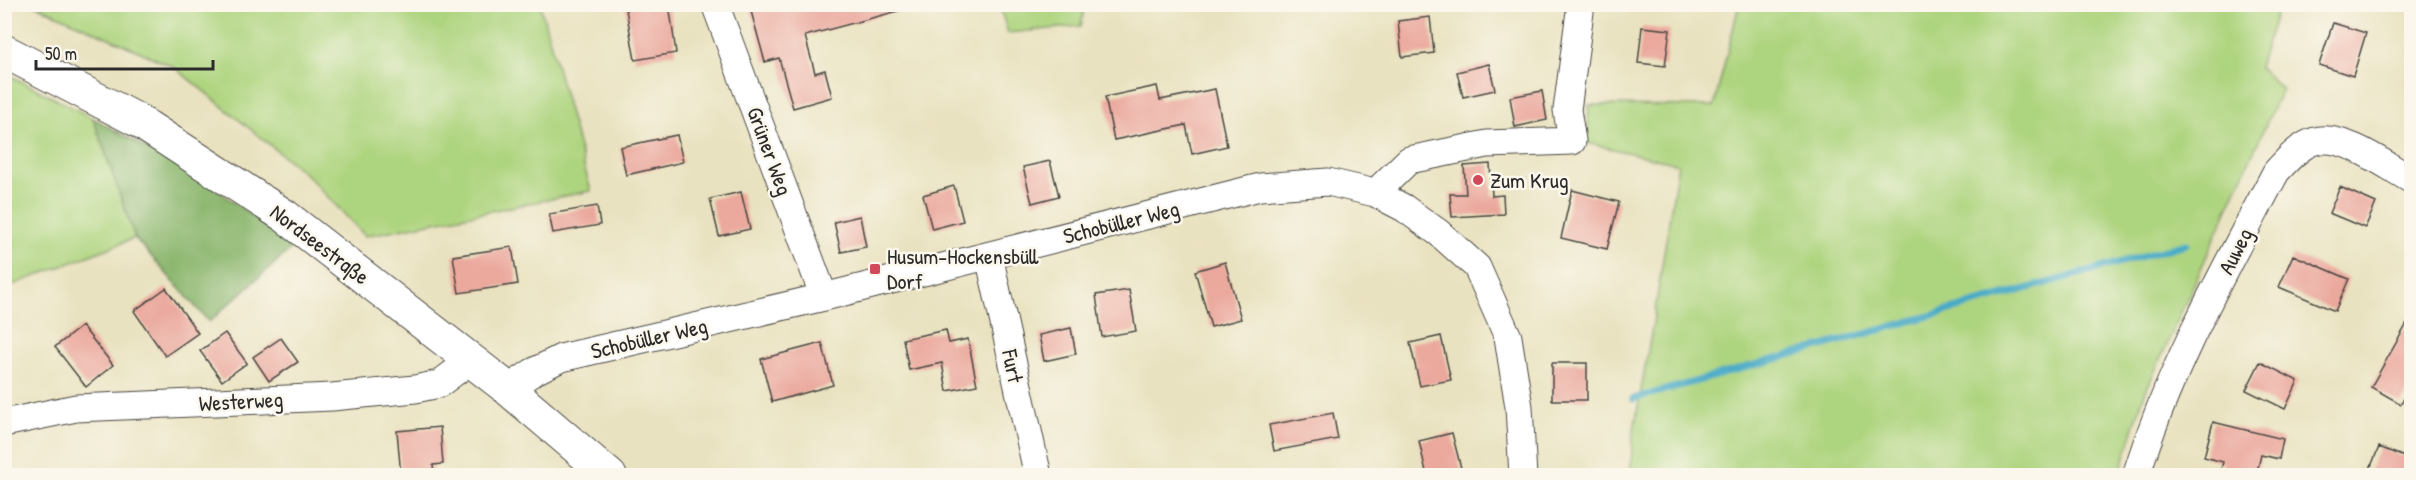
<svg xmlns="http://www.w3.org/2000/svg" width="2416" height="480" viewBox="0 0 2416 480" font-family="'Patrick Hand',sans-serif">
	<rect width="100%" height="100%" fill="#fbf7ec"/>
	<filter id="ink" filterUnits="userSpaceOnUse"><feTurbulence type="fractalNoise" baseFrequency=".0167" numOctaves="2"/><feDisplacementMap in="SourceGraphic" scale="12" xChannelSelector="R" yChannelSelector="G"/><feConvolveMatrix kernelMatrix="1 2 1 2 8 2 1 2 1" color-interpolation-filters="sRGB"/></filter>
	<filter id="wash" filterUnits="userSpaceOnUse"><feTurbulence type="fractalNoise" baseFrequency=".008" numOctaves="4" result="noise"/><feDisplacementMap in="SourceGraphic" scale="24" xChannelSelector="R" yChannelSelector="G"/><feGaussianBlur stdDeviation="1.35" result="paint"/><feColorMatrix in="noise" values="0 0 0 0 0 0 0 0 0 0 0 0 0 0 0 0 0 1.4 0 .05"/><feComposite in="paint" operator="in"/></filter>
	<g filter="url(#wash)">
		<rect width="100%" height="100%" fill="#e9e2c0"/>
		<path fill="#add47e" stroke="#6c8054" stroke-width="1.5" d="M35,5H540L591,191L365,236L308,176L174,67Z
			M999,5V4L1085,5L1081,26L1008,33Z
			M1739,5H2279L2259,67L2282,89L2144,395L2119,475H1630L1633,435L1653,323L1678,164L1587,143L1589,105L1714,106Z
			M5,73L93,118L135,238L5,288Z"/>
		<path fill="#8ab66d" stroke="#5a704c" stroke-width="1.5" d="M93,118L205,181L293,247L209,322L135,238Z"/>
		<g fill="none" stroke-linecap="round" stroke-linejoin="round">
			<path stroke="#47aac6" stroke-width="7" d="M1633,399L2186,244"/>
		</g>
		<g id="blocks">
			<path fill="#eba89d" d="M625,4H669L676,53L635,60Z
				M749,4H897L898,11L805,36L815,73L825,70L832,97L793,108L779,58L765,62Z
				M1430,17L1434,53L1402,57L1398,21Z
				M2333,23L2366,33L2353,76L2319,65Z
				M1642,27L1670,30L1665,66L1638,63Z
				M1489,64L1495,90L1463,97L1457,72Z
				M1157,86L1160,100L1215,89L1227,146L1192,154L1186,125L1114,140L1105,97Z
				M1542,91L1547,120L1515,127L1510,97Z
				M677,135L683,162L626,175L620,147Z
				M1050,161L1059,196L1032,203L1023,167Z
				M1490,164L1492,196L1503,195L1504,214L1452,217L1450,194H1466L1464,166Z
				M954,186L963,221L932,229L923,195Z
				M2340,187L2376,203L2365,228L2329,213Z
				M1572,190L1619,202L1607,249L1561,238Z
				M741,192L750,229L719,236L710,199Z
				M597,206L600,225L553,233L549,214Z
				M860,216L866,247L841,252L834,222Z
				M512,247L518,284L459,293L453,256Z
				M2293,255L2349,279L2335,311L2279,287Z
				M1225,262L1241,319L1211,327L1195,271Z
				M166,288L198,333L165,356L134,311Z
				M1129,290L1136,331L1102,337L1096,295Z
				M2412,315V384L2401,404L2371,387Z
				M82,326L113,365L86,387L55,347Z
				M1071,328L1076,354L1044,361L1039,335Z
				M946,330L949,343L968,339L977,385L947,391L942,363L909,370L903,339Z
				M225,333L247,363L222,381L200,351Z
				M1441,336L1451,380L1420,386L1410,343Z
				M281,338L298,362L269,381L253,357Z
				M822,343L833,385L772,402L761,359Z
				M2260,362L2298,381L2285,409L2246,390Z
				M1552,363H1587V400H1552Z
				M1333,413L1338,439L1274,451L1269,425Z
				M2213,422L2283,439L2279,459L2261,455L2256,476H2219L2223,462L2204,457Z
				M440,427L443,464L433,465L434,476H401L397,431Z
				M1452,433L1463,476H1427L1419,441Z
				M2379,447L2412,460L2407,476H2367Z"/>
		</g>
	</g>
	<g filter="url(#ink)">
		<use href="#blocks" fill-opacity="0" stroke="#484641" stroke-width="1.5"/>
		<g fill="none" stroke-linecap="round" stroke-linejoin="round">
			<defs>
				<path id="street" d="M715,4L824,297
					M1375,193L1409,160L1487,144L1572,141L1567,110L1581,4
					M989,256L1038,476
					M508,389L533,372L561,358L824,297L1260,187L1328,182L1375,193L1404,208L1439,233L1477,267L1508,337L1519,407L1523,476
					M4,423L76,408L332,397L415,389L439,384L471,360
					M2136,476C2169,369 2224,271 2276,172C2286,161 2300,145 2315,141C2343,133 2388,167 2412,180"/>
				<path id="secondary" d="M4,51L137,120L285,216L508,389L610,476"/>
			</defs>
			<use href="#street" stroke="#484641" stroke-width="29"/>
			<use href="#secondary" stroke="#484641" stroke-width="35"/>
			<use href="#street" stroke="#fff" stroke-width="27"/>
			<use href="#secondary" stroke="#fff" stroke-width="33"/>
		</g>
	</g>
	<g fill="#d1495b" stroke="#fbf7ec" stroke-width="2">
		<circle cx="1478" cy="180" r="6"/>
		<rect x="869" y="263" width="12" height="12" rx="3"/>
	</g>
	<g text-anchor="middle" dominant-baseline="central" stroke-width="5" stroke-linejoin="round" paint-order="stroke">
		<g font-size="22" fill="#2b2b2b" stroke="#fbf7ec">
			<text transform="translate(770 151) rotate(70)">Grüner Weg</text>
			<text transform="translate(1121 222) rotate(-14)">Schobüller Weg</text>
			<text transform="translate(320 244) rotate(37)">Nordseestraße</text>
			<text transform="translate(2235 251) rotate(-63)">Auweg</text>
			<text transform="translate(649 338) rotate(-13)">Schobüller Weg</text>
			<text transform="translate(1013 366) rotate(78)">Furt</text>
			<text transform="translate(241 401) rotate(-3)">Westerweg</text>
		</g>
		<g font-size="22" fill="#2b2b2b" stroke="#fbf7ec" text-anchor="start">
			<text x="1490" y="180">Zum Krug</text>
			<text x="887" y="256">Husum-Hockensbüll<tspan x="887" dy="25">Dorf</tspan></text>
		</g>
	</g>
	<rect width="2416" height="480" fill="none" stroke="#fbf7ec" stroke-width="24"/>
	<path d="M36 60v9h177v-9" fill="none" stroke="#2b2b2b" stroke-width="3"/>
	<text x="45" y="60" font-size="18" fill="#2b2b2b" stroke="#fbf7ec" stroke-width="4.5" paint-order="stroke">50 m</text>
</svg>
